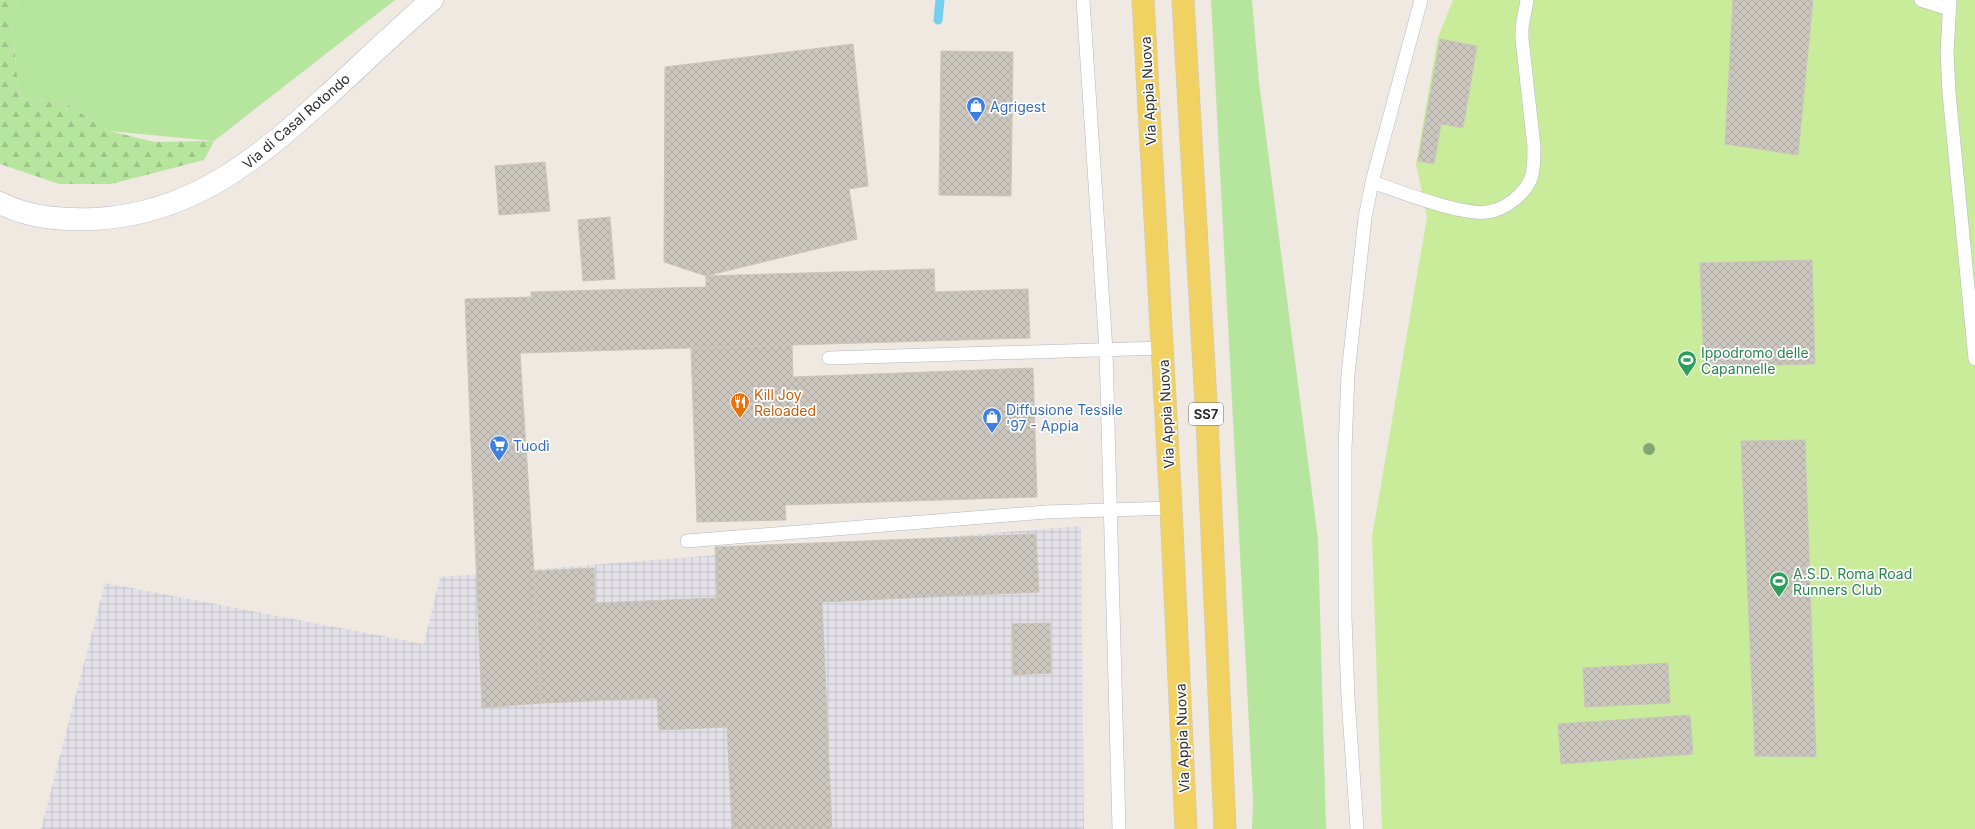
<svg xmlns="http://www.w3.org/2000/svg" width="1975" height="829" viewBox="0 0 1975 829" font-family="Inter,sans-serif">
	<defs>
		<pattern id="industrial-grid" width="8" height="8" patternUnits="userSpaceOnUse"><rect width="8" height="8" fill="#e3e1e8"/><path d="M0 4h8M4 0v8" fill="none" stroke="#c3c1c7"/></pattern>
		<pattern id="forest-firs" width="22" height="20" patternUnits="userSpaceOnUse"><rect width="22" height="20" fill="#b6e59e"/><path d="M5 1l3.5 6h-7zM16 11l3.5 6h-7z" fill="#9dc588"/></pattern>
		<pattern id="building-cross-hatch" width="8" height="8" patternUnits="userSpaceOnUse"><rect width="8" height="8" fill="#cbc7bf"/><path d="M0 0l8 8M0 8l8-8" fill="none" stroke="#afaba4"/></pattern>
	</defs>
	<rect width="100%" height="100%" fill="#efe9e1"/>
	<path fill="url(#industrial-grid)" d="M1081,526L1084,829H41L105,583L424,644L440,577Z"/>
	<path fill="#b6e59e" d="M18,0H395L214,141L109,131L65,103L19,98L12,23Z
		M1211,0H1252L1259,82L1318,539L1326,829H1252L1253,801Z"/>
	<path fill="url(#forest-firs)" d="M0,0H18L12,23L19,98L65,103L109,131L155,142L214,141L204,160L111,184H59L0,164Z"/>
	<path fill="#c9ec9a" d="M1453,0H1975V829H1382L1372,537L1427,217L1416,164L1438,37Z"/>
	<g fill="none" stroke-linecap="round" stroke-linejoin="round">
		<path stroke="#75cff0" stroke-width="9" d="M938,20L940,0"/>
	</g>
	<path fill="url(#building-cross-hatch)" stroke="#cbc5ba" d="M1733,0H1813L1798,155L1725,144Z
		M1440,39L1477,46L1463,128L1441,124L1434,164L1418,161Z
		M853,44L868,186L849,189L857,239L706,276L664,262L665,67Z
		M941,51L1013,52L1011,196L939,195Z
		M545,162L550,211L499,215L495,166Z
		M610,217L615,279L583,281L578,220Z
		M1812,260L1815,364L1704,367L1700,263Z
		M934,269L935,292L1028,289L1030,338L520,353L534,571L541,703L482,708L465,299L531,297V292L706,287V276Z
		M792,345L793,377L1033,368L1037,497L785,505L786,520L697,522L691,348Z
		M1805,440L1816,757L1755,756L1741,441Z
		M1036,534L1039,592L822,602L832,829H732L727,727L659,730L657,698L541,703L534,571L594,568L595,603L717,598L715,547Z
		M1050,623L1051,673L1013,675L1012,624Z
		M1668,663L1670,703L1585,707L1583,668Z
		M1690,715L1693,754L1561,764L1558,724Z"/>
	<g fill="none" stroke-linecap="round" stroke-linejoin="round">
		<defs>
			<path id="lane" d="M1083,0L1106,350L1119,829
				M1921,0L1949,9
				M1950,0L1947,52L1949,93L1975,359
				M1372,182C1398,191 1462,216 1487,212C1505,210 1527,193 1532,175C1534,166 1534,156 1534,147L1522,39V27L1527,0
				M829,358L1162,348
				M687,541L1046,512L1171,508
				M1357,829L1348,698L1345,617V449L1348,374L1365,218L1372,182L1421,0"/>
			<path id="secondary" d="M0,203C30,218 61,220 94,219C193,214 257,159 327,96C362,64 396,31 432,0"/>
			<path id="primary" d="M1143,0L1171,508L1186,829
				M1183,0L1207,420L1225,829"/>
		</defs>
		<use href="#lane" stroke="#b4b7c1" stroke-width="14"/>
		<use href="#secondary" stroke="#b4b7c1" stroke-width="23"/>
		<use href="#primary" stroke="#c9c9c9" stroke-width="23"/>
		<use href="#lane" stroke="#fff" stroke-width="13"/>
		<use href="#secondary" stroke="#fff" stroke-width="22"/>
		<use href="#primary" stroke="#f2d163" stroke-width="22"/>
	</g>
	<circle fill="#84a574" cx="1649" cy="449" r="6"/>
	<defs>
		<symbol id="shop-pin" viewBox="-11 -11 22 30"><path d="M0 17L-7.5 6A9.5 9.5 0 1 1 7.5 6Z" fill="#3f7fe0" stroke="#fff"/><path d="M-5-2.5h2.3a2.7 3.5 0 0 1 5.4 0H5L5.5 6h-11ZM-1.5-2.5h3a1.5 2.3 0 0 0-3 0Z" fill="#fff"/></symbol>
		<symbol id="stadium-pin" viewBox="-11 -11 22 30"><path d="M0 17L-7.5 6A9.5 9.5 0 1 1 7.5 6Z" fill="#2e9e5b" stroke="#fff"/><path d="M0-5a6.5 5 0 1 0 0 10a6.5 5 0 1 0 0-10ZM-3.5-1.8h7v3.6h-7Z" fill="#fff"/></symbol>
		<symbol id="restaurant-pin" viewBox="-11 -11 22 30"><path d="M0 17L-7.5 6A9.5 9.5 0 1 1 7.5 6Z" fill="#e8710a" stroke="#fff"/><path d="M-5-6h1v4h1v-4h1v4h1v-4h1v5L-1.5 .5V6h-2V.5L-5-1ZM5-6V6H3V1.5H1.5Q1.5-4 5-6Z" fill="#fff"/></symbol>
		<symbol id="supermarket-pin" viewBox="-11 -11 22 30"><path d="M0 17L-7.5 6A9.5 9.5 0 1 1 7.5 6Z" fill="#3f7fe0" stroke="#fff"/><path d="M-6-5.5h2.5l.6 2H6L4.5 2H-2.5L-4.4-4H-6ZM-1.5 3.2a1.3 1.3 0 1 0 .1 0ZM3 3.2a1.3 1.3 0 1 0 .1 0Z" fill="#fff"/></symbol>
	</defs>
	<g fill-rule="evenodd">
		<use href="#shop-pin" x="965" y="95" width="22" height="30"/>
		<use href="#stadium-pin" x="1676" y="349" width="22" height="30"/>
		<use href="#restaurant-pin" x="729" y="391" width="22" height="30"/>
		<use href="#shop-pin" x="981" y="406" width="22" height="30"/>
		<use href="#supermarket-pin" x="488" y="434" width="22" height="30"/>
		<use href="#stadium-pin" x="1768" y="570" width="22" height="30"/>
	</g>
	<g text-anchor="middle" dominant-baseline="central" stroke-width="3.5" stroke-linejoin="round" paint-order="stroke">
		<rect fill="#fff" stroke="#6d6d6d" stroke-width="1" x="1189" y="403" width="34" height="22" rx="3"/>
		<g font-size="13" font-weight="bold" fill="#2e2e2e">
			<text x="1206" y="414">SS7</text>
		</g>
		<g font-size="14" fill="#2e2e2e" stroke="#fff">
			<text transform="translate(1148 91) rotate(-93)">Via Appia Nuova</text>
			<text transform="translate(296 121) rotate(-41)">Via di Casal Rotondo</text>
			<text transform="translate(1166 414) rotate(-93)">Via Appia Nuova</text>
			<text transform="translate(1182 738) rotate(-92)">Via Appia Nuova</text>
		</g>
		<g font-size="14" fill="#366cbe" stroke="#fff" text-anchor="start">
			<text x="990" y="106">Agrigest</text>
			<text x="1006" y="409">Diffusione Tessile<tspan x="1006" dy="16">'97 - Appia</tspan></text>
			<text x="513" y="445">Tuodì</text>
		</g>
		<g font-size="14" fill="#27864d" stroke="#fff" text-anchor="start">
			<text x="1701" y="352">Ippodromo delle<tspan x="1701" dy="16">Capannelle</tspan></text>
			<text x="1793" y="573">A.S.D. Roma Road<tspan x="1793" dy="16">Runners Club</tspan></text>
		</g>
		<g font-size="14" fill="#c56008" stroke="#fff" text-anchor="start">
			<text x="754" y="394">Kill Joy<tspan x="754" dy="16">Reloaded</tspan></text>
		</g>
	</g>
</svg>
